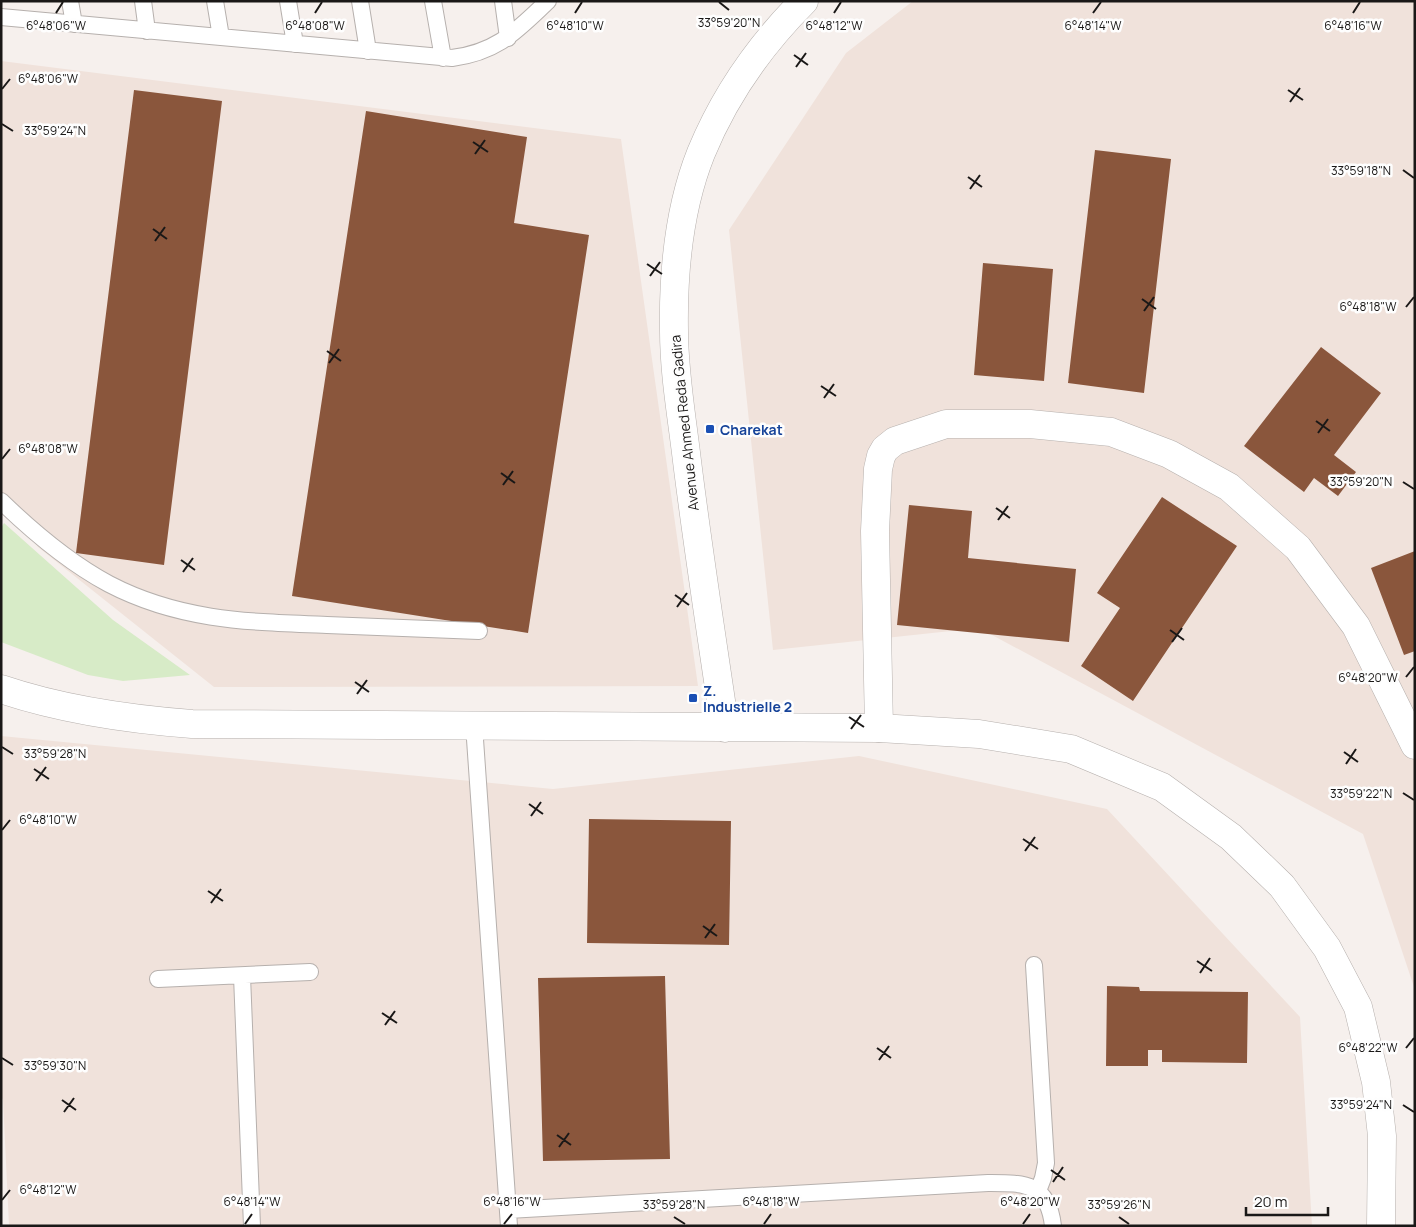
<svg xmlns="http://www.w3.org/2000/svg" width="1416" height="1227" viewBox="0 0 1416 1227" font-family="Manrope,sans-serif">
	<rect width="100%" height="100%" fill="#f6f0ed"/>
	<path fill="#f0e2db" d="M913,1H1415V990L1363,834L979,628L773,650L729,230L846,53Z
		M1,61L621,139L698,686L214,687L38,547L1,505Z
		M1,736L553,789L859,756L1107,809L1300,1017L1312,1226H9L3,1099L1,1098Z"/>
	<path fill="#d7ebc7" d="M4,523L113,620L190,675L123,681L88,675L1,642V528Z"/>
	<path fill="#8a563c" d="M134,90L222,101L164,565L76,553Z
		M366,111L527,137L514,223L589,235L528,633L292,596Z
		M1095,150L1171,159L1144,393L1068,383Z
		M983,263L1053,269L1044,381L974,375Z
		M1321,347L1381,393L1334,455L1356,472L1338,496L1314,478L1304,492L1244,446Z
		M1162,497L1237,546L1133,701L1081,666L1120,608L1097,593Z
		M909,505L972,511L968,558L1076,569L1069,642L897,625Z
		M1415,551V651L1404,655L1371,568Z
		M589,819L731,821L729,945L587,943Z
		M665,976L670,1159L543,1161L538,978Z
		M1107,986L1139,987L1140,991L1248,992L1247,1063L1162,1062V1050H1148V1066H1106Z"/>
	<g fill="none" stroke-linecap="round" stroke-linejoin="round">
		<defs>
			<path id="service" d="M70,1L74,24
				M143,1L147,31
				M215,1L221,37
				M288,1L295,44
				M360,1L368,51
				M433,1L443,58
				M503,1L508,38
				M1,17L452,58C498,52 516,31 548,1
				M1,501C34,533 68,562 109,584C180,621 249,622 327,625C378,627 428,629 479,631
				M474,725L509,1226
				M1034,965L1046,1163L1043,1178L1038,1191
				M242,976L252,1226
				M158,979L310,972
				M508,1210L988,1183C1024,1183 1048,1182 1053,1226"/>
			<path id="minor" d="M879,728L875,531L878,469L881,456L885,449L895,441L946,424H1030L1111,432L1169,454L1229,487L1298,548L1356,626L1415,745"/>
			<path id="secondary" d="M1,689C63,710 127,719 192,724L879,728L979,734L1071,749L1162,787L1231,837L1282,886L1327,948L1358,1007L1376,1082L1382,1136L1381,1226
				M725,728C712,639 698,550 687,461C682,418 674,374 674,331C673,272 679,208 701,153C724,97 761,44 804,1"/>
		</defs>
		<use href="#service" stroke="#b6b0ad" stroke-width="18"/>
		<use href="#minor" stroke="#b6b0ad" stroke-width="29"/>
		<use href="#secondary" stroke="#b6b0ad" stroke-width="29"/>
		<use href="#service" stroke="#fff" stroke-width="16"/>
		<use href="#minor" stroke="#fff" stroke-width="28"/>
		<use href="#secondary" stroke="#fff" stroke-width="28"/>
	</g>
	<path fill="none" stroke="#1a1817" stroke-width="2" d="M719,2L729,10M56,13L63,2M315,13L322,2M575,13L582,2M834,13L841,2M1093,13L1101,2M1353,13L1360,2M794,55L808,65M796,67L806,53M2,89L10,79M1288,90L1303,100M1290,102L1300,88M2,124L13,131M473,142L488,152M475,154L485,140M1403,170L1414,178M968,177L982,187M970,189L980,175M153,229L167,239M155,241L165,227M647,264L662,274M650,276L660,262M1142,299L1156,309M1406,307L1414,297M1144,311L1154,297M327,351L341,361M329,363L339,349M821,386L836,396M824,398L834,384M1316,421L1330,431M1318,433L1328,419M2,459L10,449M501,473L515,483M1403,482L1414,489M503,485L513,471M996,508L1010,518M998,520L1008,506M181,560L195,570M183,572L193,558M675,595L689,605M677,607L687,593M1170,630L1184,640M1172,642L1182,628M1406,677L1414,667M355,682L369,692M357,694L367,680M849,717L864,727M851,729L861,715M2,747L13,754M1344,752L1358,762M1346,764L1356,749M34,769L49,779M36,781L46,767M1403,793L1414,800M529,804L543,814M531,816L541,802M2,830L10,820M1023,839L1038,849M1025,851L1035,837M208,891L223,901M211,903L221,889M703,926L717,936M705,938L715,924M1197,961L1212,971M1200,973L1210,958M382,1013L397,1023M385,1025L395,1011M877,1048L891,1058M1406,1048L1414,1038M2,1058L13,1065M879,1060L889,1046M62,1100L76,1110M1403,1105L1414,1112M64,1112L74,1098M557,1135L571,1145M559,1147L569,1133M1051,1170L1065,1180M1053,1182L1063,1167M2,1200L10,1190M674,1217L685,1224M1119,1217L1129,1224M245,1224L252,1214M504,1224L512,1214M764,1224L771,1214M1023,1224L1030,1214"/>
	<g fill="#1a4fb4" stroke="#fefefe" stroke-width="2">
		<rect x="705" y="424" width="10" height="10" rx="2.5"/>
		<rect x="688" y="693" width="10" height="10" rx="2.5"/>
	</g>
	<g text-anchor="middle" dominant-baseline="central" stroke-width="5" stroke-linejoin="round" paint-order="stroke">
		<g font-size="14" fill="#1a1817" stroke="#fefefe">
			<text transform="translate(684 423) rotate(-96)">Avenue Ahmed Reda Gadira</text>
		</g>
		<g font-size="14" font-weight="bold" fill="#164399" stroke="#fefefe" text-anchor="start">
			<text x="720" y="429">Charekat</text>
			<text x="703" y="690">Z.<tspan x="703" dy="16">Industrielle 2</tspan></text>
		</g>
	</g>
	<g font-size="12" text-anchor="middle" fill="#1a1817" stroke="#fefefe" stroke-width="5" stroke-linejoin="round" paint-order="stroke">
		<text x="729" y="27">33°59'20"N</text>
		<text x="56" y="30">6°48'06"W</text>
		<text x="315" y="30">6°48'08"W</text>
		<text x="575" y="30">6°48'10"W</text>
		<text x="834" y="30">6°48'12"W</text>
		<text x="1093" y="30">6°48'14"W</text>
		<text x="1353" y="30">6°48'16"W</text>
		<text x="48" y="83">6°48'06"W</text>
		<text x="55" y="135">33°59'24"N</text>
		<text x="1361" y="175">33°59'18"N</text>
		<text x="1368" y="311">6°48'18"W</text>
		<text x="48" y="453">6°48'08"W</text>
		<text x="1361" y="486">33°59'20"N</text>
		<text x="1368" y="682">6°48'20"W</text>
		<text x="55" y="758">33°59'28"N</text>
		<text x="1361" y="798">33°59'22"N</text>
		<text x="48" y="824">6°48'10"W</text>
		<text x="1368" y="1052">6°48'22"W</text>
		<text x="55" y="1070">33°59'30"N</text>
		<text x="1361" y="1109">33°59'24"N</text>
		<text x="48" y="1194">6°48'12"W</text>
		<text x="252" y="1206">6°48'14"W</text>
		<text x="512" y="1206">6°48'16"W</text>
		<text x="771" y="1206">6°48'18"W</text>
		<text x="1030" y="1206">6°48'20"W</text>
		<text x="674" y="1209">33°59'28"N</text>
		<text x="1119" y="1209">33°59'26"N</text>
	</g>
	<rect width="1416" height="1227" fill="none" stroke="#1a1817" stroke-width="5"/>
	<path d="M1246 1207v8h82v-8" fill="none" stroke="#1a1817" stroke-width="2.5"/>
	<text x="1254" y="1207" font-size="15" fill="#1a1817" stroke="#fefefe" stroke-width="4" paint-order="stroke">20 m</text>
</svg>
